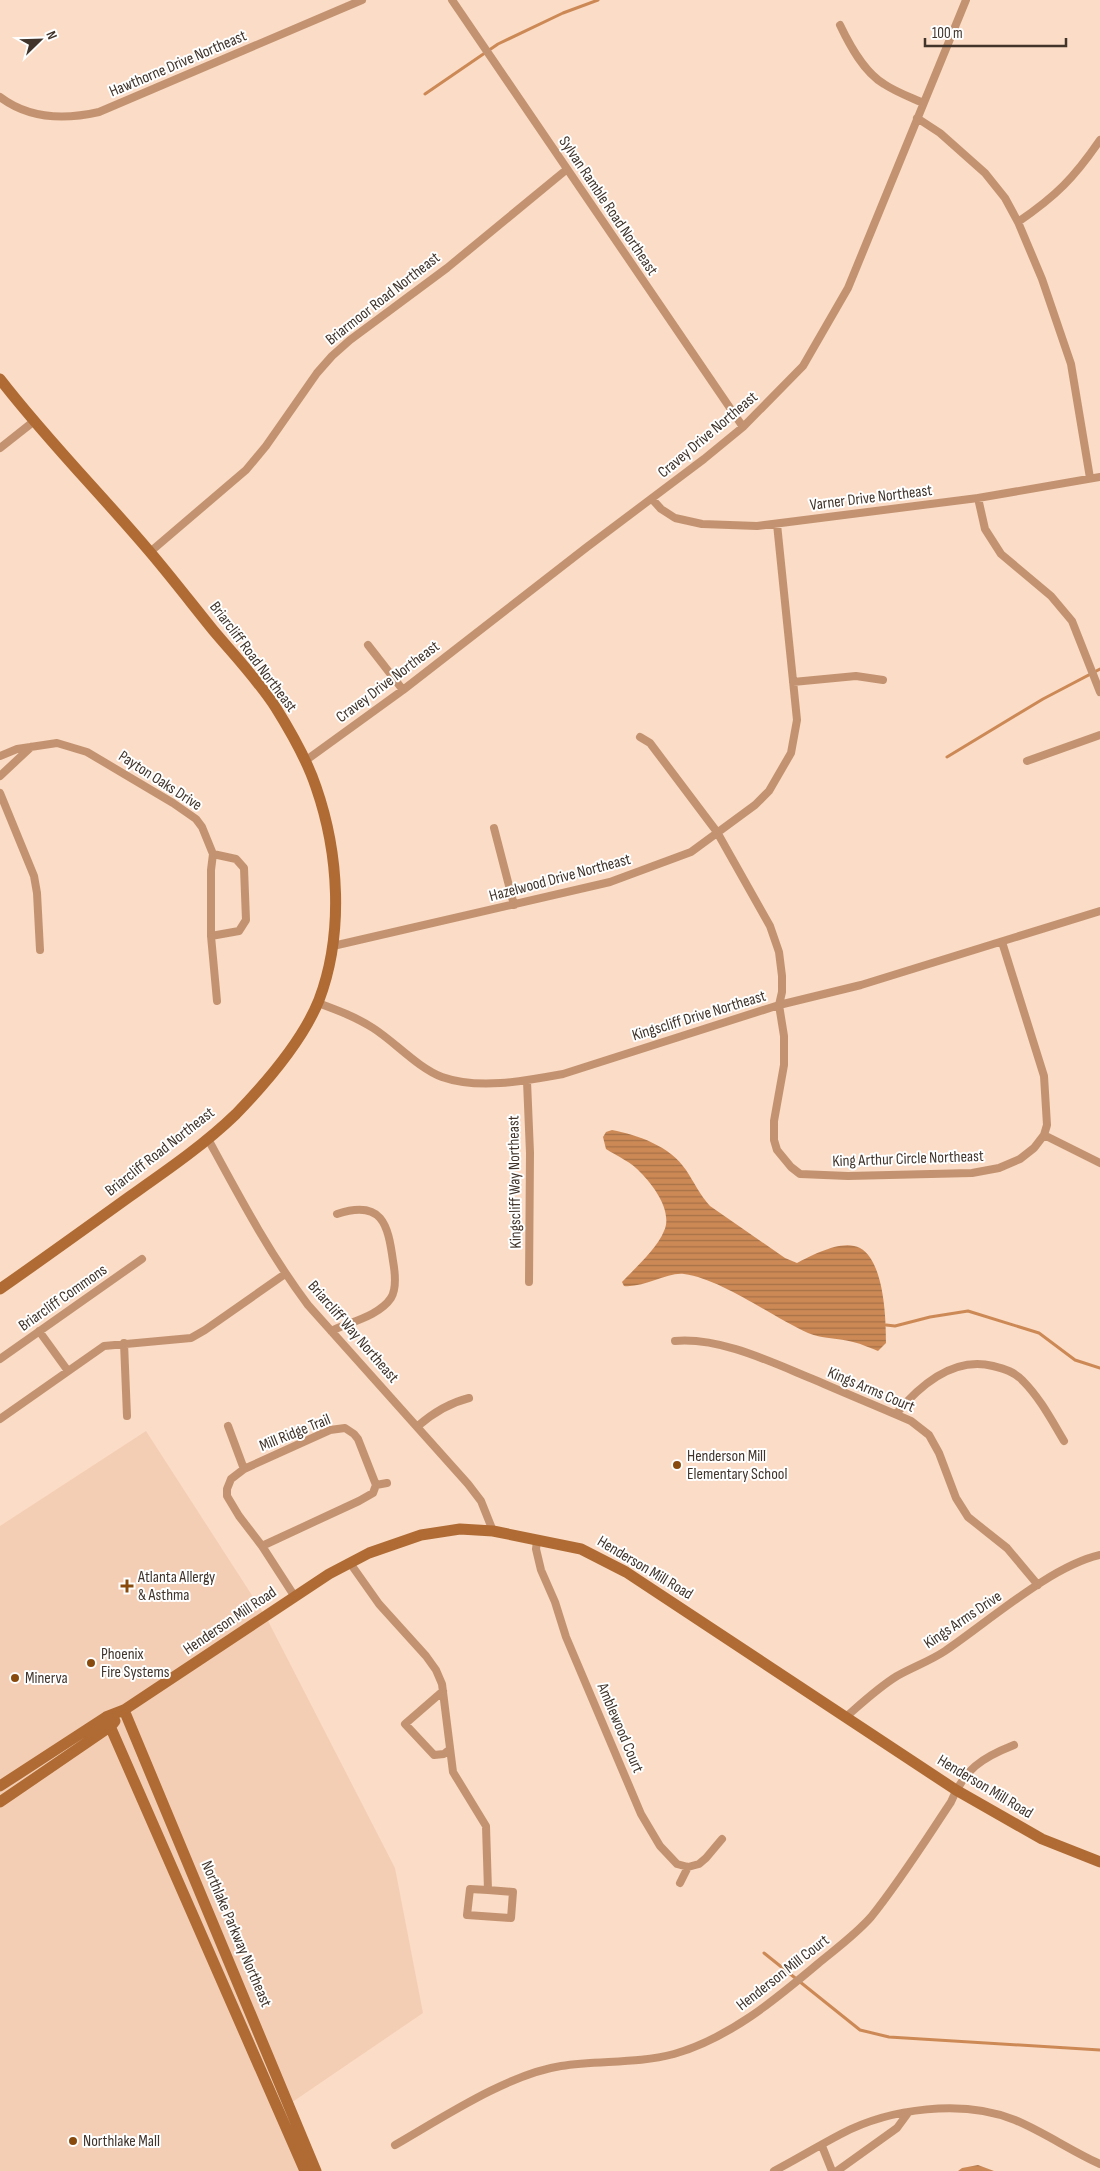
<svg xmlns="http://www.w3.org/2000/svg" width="1100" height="2171" viewBox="0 0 1100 2171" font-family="'Sofia Sans Condensed',sans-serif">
	<defs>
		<pattern id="water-rules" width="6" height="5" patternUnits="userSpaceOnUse" patternTransform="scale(1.25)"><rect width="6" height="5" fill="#cc8956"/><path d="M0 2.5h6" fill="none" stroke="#a77147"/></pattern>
	</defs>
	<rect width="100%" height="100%" fill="#fbdcc6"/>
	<path fill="#f4ceb4" d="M146,1431L266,1617L395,1868L423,2013L288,2105L314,2171H0V1526Z"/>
	<path fill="url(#water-rules)" d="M612,1130C638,1135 670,1146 686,1170C694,1182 700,1195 710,1206L785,1258L797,1263C813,1255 842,1239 860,1248C884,1261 886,1318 886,1343L878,1351C870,1348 862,1344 853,1342C839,1338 823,1339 808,1333C772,1317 722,1279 684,1274C667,1272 644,1288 624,1286L622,1282C635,1268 657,1249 664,1231C673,1212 654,1186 641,1173C633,1163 617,1156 606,1149L603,1137L606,1132Z
		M978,2165L994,2171H958L962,2168Z"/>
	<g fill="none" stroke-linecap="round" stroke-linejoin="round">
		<path stroke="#cc8956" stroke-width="3" d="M425,94L498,44L563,13L598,0
			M947,757L1043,699L1100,669
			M886,1325L895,1326L930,1317L968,1311L1039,1333L1075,1360L1100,1368
			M764,1953L860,2030L889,2037L1100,2050"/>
		<path stroke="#c39371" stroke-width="8" d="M452,0L743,427
			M840,25C850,46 864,72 884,84C896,92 910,97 923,103
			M0,97C29,119 64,120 99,112L362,0
			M917,118L940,133L985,173L1005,198L1018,222L1042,279L1071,364L1090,478
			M1018,222C1056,196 1074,178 1100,140
			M0,448L33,422
			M978,498L985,529L1001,554L1051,596L1072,621L1100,692
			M652,499L661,509L675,518L702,524L757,526L978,498L1100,477
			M150,552L246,470L266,446L317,373L332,356L350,340L447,268L566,170
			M368,645L403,690
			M793,682L856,676L883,680
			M640,737L650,743L717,832L770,926L779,952L782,976V992L779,1005L784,1036V1065L774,1121V1140L777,1150L791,1167L800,1174L848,1176L972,1173L999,1168L1020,1159L1034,1148L1044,1135L1047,1125L1044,1076L1002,942
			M0,756L17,749L57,743L87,752L173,803L196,819L202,827L213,854L211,870V936L217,1001
			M305,761L403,690L587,547L704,459L743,427L803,366L848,288L966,0
			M1027,761L1100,735
			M0,776L31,747
			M0,793L34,876L37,893L40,950
			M494,828L514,905
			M211,936L239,931L246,920L244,868L236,859L213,854
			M333,946L610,882L691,852L755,805L769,791L791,753L797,720L777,524
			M318,1003C337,1010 356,1017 373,1028C395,1042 418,1068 442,1077C479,1090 525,1081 563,1074L779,1005L861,985L1100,911
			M527,1081L530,1153L529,1282
			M1044,1135L1100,1163
			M208,1139C239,1196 269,1253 308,1305L468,1484L481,1501L493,1531
			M39,1331L68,1371
			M331,1331C350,1322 379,1316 391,1298C397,1288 395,1272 393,1261C388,1224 382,1199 337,1214
			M675,1341C721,1337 773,1363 815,1380C847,1394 879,1407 911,1421L929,1435L939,1453L956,1498L968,1517L1007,1548L1038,1585
			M124,1343L127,1416
			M0,1359L142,1259
			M896,1414C920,1385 953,1356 993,1366C1005,1369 1015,1372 1023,1381C1040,1398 1052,1421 1064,1441
			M0,1419L104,1346L191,1338L205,1330L285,1274
			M228,1426L244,1469
			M418,1426C434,1412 449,1403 469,1398
			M376,1485L387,1483
			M537,1541L536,1549L541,1570L555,1602L566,1637L641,1814L660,1846L677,1864L688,1867L699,1864L706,1858L722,1839
			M262,1546L359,1501L373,1493L376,1485L358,1439L354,1434L345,1428L330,1430L244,1469L231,1479L227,1489V1496L239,1516L262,1546L295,1597
			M350,1563L379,1604L426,1656L436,1670L442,1684L453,1772L486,1826L488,1890L513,1892L511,1918L467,1915L470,1889L488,1890
			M443,1691L405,1724L434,1755L444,1754L450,1749
			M847,1716C863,1702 879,1687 897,1676C913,1667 930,1661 945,1651C988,1622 1051,1566 1100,1555
			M680,1883L688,1867
			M395,2145C442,2118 508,2074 561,2066C599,2060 637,2064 674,2054C730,2038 776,1999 820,1962C837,1948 856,1934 871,1917C900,1881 925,1841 951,1802C965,1769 981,1758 1014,1745
			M822,2146L832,2171
			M774,2171C797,2159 818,2146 841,2134C890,2108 963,2099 1015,2120C1044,2132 1071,2151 1100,2164
			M837,2171L897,2128L908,2113"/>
		<path stroke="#af6b33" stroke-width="11" d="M0,379C47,440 101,494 150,552C172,578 192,604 213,630C234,655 258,680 276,708C291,732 307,760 316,787C339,853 344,934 319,1000C303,1040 266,1083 236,1114C204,1145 166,1171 129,1197C86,1228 43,1259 0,1289
			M124,1710L316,2171
			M106,1717L305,2171
			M0,1786L106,1717L124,1710L329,1574L369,1553L421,1535L460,1529L493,1531L581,1549L626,1572L956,1790L1042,1839L1100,1862
			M0,1802L111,1726L115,1721"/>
	</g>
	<g fill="#884a0d" stroke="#fff" stroke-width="2">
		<circle cx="677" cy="1465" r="5"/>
		<path d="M124.5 1578.5h5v5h5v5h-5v5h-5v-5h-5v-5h5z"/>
		<circle cx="91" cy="1663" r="5"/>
		<circle cx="15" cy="1678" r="5"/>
		<circle cx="73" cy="2141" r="5"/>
	</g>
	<g text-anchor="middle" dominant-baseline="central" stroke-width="4" stroke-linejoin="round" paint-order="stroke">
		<g font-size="16" fill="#40342b" stroke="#fff">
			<text transform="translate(178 64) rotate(-23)">Hawthorne Drive Northeast</text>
			<text transform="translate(608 206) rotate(56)">Sylvan Ramble Road Northeast</text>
			<text transform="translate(383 299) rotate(-38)">Briarmoor Road Northeast</text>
			<text transform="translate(708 435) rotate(-40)">Cravey Drive Northeast</text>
			<text transform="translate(871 498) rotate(-7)">Varner Drive Northeast</text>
			<text transform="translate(253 657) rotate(53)">Briarcliff Road Northeast</text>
			<text transform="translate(388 682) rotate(-37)">Cravey Drive Northeast</text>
			<text transform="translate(160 781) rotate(33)">Payton Oaks Drive</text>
			<text transform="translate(560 878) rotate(-15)">Hazelwood Drive Northeast</text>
			<text transform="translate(699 1016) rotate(-17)">Kingscliff Drive Northeast</text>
			<text transform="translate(160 1152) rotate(-38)">Briarcliff Road Northeast</text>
			<text transform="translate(908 1159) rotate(-2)">King Arthur Circle Northeast</text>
			<text transform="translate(515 1182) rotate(-91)">Kingscliff Way Northeast</text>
			<text transform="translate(63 1298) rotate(-35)">Briarcliff Commons</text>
			<text transform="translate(353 1332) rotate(49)">Briarcliff Way Northeast</text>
			<text transform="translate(871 1390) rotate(23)">Kings Arms Court</text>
			<text transform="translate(295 1433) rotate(-22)">Mill Ridge Trail</text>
			<text transform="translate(645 1568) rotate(31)">Henderson Mill Road</text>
			<text transform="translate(963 1620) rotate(-34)">Kings Arms Drive</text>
			<text transform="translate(230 1621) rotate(-34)">Henderson Mill Road</text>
			<text transform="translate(620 1728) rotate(67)">Amblewood Court</text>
			<text transform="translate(985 1787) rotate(31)">Henderson Mill Road</text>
			<text transform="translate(236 1934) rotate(67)">Northlake Parkway Northeast</text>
			<text transform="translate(783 1973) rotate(-38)">Henderson Mill Court</text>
		</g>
		<g font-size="16" fill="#40342b" stroke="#fff" text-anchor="start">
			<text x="687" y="1456">Henderson Mill<tspan x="687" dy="18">Elementary School</tspan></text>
			<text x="138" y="1577">Atlanta Allergy<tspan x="138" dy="18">&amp; Asthma</tspan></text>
			<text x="101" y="1654">Phoenix<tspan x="101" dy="18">Fire Systems</tspan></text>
			<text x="25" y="1678">Minerva</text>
			<text x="83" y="2141">Northlake Mall</text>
		</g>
	</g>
	<g transform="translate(40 40) rotate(67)" stroke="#ffffff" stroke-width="4" paint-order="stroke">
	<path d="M0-4L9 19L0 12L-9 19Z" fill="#40342b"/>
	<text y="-8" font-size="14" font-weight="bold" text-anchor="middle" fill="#40342b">N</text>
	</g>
	<path d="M925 38v8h141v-8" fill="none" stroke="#40342b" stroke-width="2.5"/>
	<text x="932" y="38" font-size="15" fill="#40342b" stroke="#ffffff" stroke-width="4" paint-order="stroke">100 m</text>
</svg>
